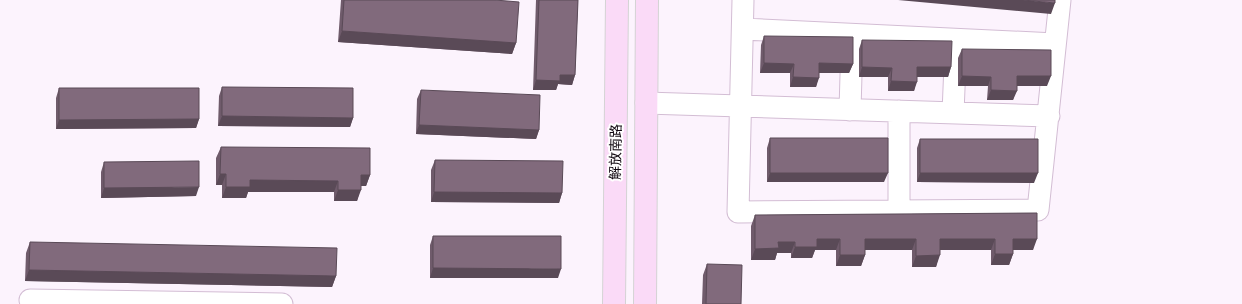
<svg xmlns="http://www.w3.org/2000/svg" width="1242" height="304" viewBox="0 0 1242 304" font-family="Bitter,'Noto Sans SC',serif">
	<rect width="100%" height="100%" fill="#fcf3fd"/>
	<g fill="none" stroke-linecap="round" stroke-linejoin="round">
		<defs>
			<path id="minor" d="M743,0L738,212L1038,210L1060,0
				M743,29L1055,44
				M646,103L1049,116
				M850,110L852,40
				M953,113L956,40
				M899,211V111
				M30,300L282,304"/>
			<path id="major" d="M614,304L617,0
				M645,304L647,0"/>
		</defs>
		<use href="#minor" stroke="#d3bdd4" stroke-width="23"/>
		<use href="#major" stroke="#d4d3d4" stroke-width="24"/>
		<use href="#minor" stroke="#fff" stroke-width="21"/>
		<use href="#major" stroke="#fadaf7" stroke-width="22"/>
	</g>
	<path fill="#6f5b6b" d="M341,0H495L516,43L512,54L338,42Z
		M536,0H578L575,75L572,85L558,84L556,90H533Z
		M764,36L853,64L849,73H819L816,87H790V73H760L761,45Z
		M862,40L951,67L948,77H917L914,91H888V77H859V49Z
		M962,49L1047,86H1017L1013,100H987L988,86H958V58Z
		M222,87L353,118L350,127L218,126L219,96Z
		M59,88L199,119L196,128L56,129V98Z
		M421,90L539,130L536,139L416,134L417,99Z
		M770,138L884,182H767V148Z
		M920,139L1034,183L917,182V148Z
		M221,147L370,175L366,186H361L357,201H334V192H248L246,198H222V185H216V158Z
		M435,160L562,193L559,203L431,202V170Z
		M104,162L196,196L101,198V172Z
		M1037,213L1033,250H1013V254L1009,265H991V250H940L936,267H912V250H865V255L861,266H836V250H815L812,258H791V253H777L775,260H751V226L755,215Z
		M433,236L558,278H430V245Z
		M30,242L336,276L332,287L25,281L26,253Z
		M707,264L741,304H702L703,275Z"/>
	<path fill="#5a4a57" d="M898,0H1023L1055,3L1051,14Z
		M342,31L516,43L512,54L338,42Z
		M764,63L794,64L790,73H760Z
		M819,63L853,64L849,73H816Z
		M862,67L892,68L888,77H859Z
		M917,67H951L948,77H914Z
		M560,75H575L572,85L558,84L556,90H533L536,80Z
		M962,76L991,77L988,86H958Z
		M1017,76H1051L1047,86H1013Z
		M793,77L819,78L816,87H790Z
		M891,81L917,82L914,91H888Z
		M991,90L1017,91L1013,100H987Z
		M222,116L353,118L350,127L218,126Z
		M199,119L196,128L56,129L59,120Z
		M419,125L539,130L536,139L416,134Z
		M770,173H888L884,182H767Z
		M920,173H1038L1034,183L917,182Z
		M220,174H226L222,185H216Z
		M361,175H370L366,186H357Z
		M250,180L338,181L334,192H248L246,198H222L226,187Z
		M199,187L196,196L101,198L104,188Z
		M338,190H361L357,201H334Z
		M434,192L562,193L559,203L431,202Z
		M817,239H840L836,250H815L812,258H791L795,247Z
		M865,239H916L912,250H861Z
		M940,239H995L991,250H936Z
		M1013,239H1037L1033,250H1009Z
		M778,242H795L791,253H777L775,260H751L755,249Z
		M995,254H1013L1009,265H991Z
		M840,255H865L861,266H836Z
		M940,255L936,267H912L916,256Z
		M433,268L561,269L558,278H430Z
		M29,270L336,276L332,287L25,281Z"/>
	<path fill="#816a7c" stroke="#5a4a57" d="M344,0H495L519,2L516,43L342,31Z
		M539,0H578L575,75H560V81L536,80Z
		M1023,0H1055V3Z
		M764,36L853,37V64L819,63V78L793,77L794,64L764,63Z
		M862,40L952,41L951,67H917V82L891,81L892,68L862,67Z
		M962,49L1051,50V76H1017V91L991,90V77L962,76Z
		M222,87L353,88V118L222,116Z
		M59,88H199V119L59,120Z
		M421,90L540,95L539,130L419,125Z
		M770,138H888V173H770Z
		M920,139H1038V173H920Z
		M221,147L370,148V175H361V190H338V181L250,180V187H226V174H220Z
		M435,160L563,161L562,193L434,192Z
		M199,161V187L104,188V162Z
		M1037,213V239H1013V254H995V239H940V255L916,256V239H865V255H840V239H817V247H795V242H778L779,248L755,249V215Z
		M433,236H561V269L433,268Z
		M30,242L337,248L336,276L29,270Z
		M707,264L742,265L741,304H706Z"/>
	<g text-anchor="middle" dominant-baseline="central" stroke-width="4" stroke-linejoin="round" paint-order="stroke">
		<g font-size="14" fill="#110911" stroke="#fff">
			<text transform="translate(616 152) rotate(-89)">解放南路</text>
		</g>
	</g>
</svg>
